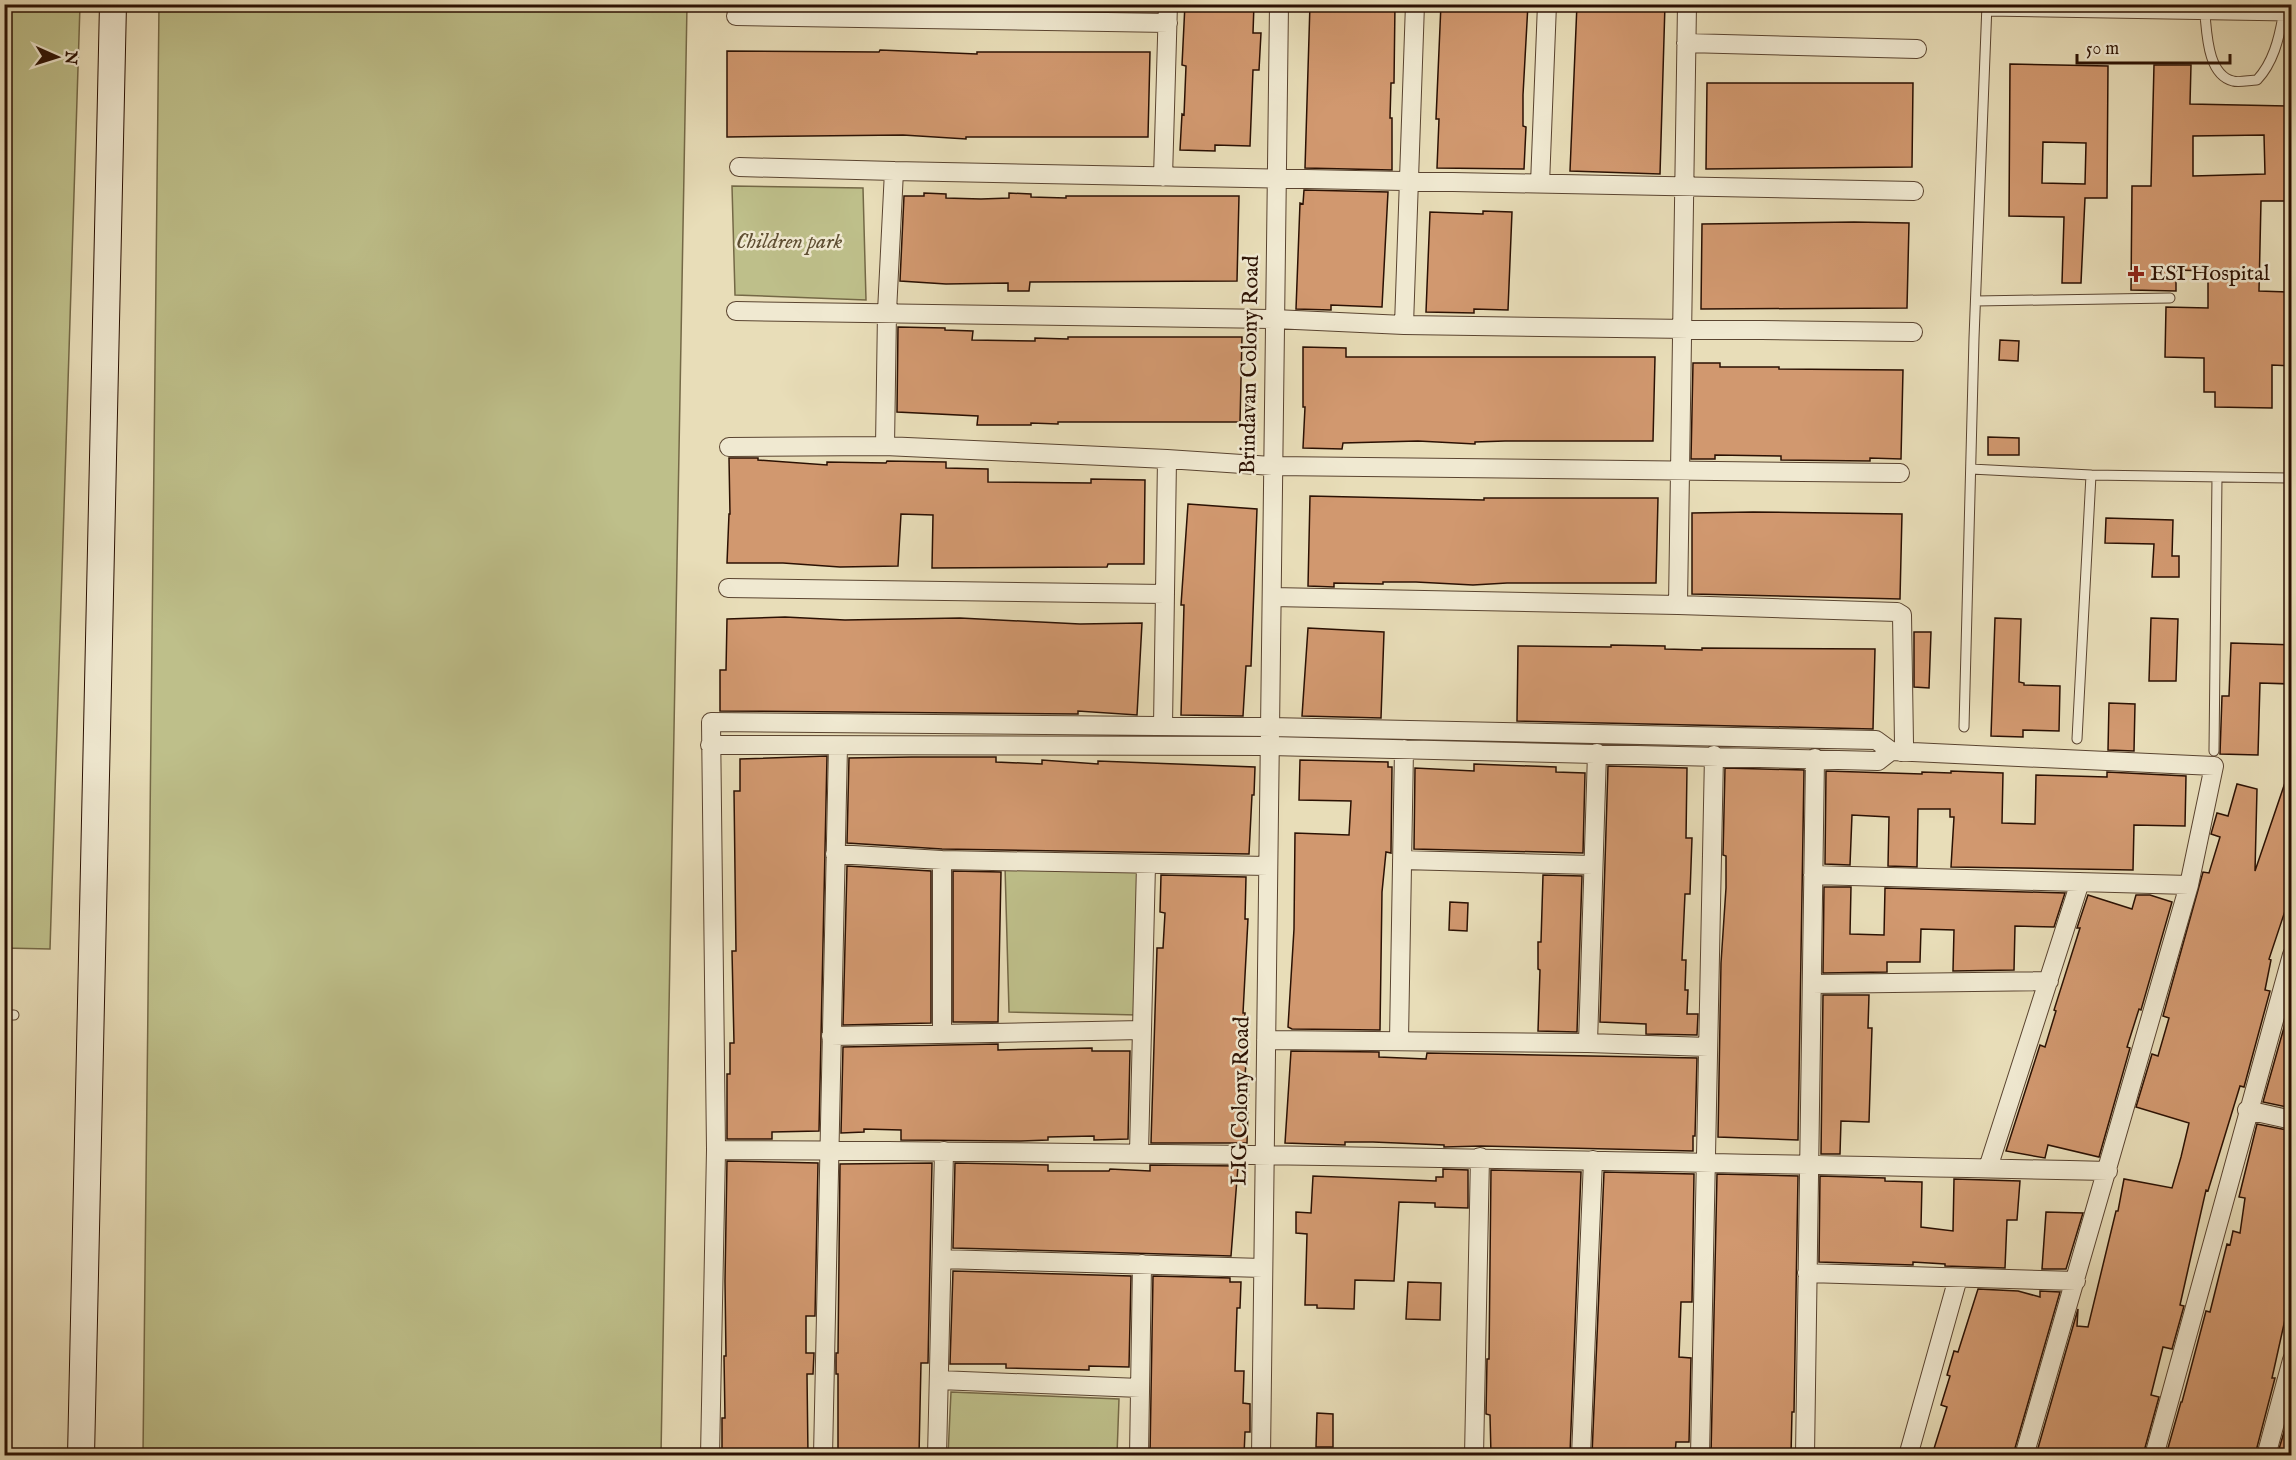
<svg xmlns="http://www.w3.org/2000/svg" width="2296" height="1460" viewBox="0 0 2296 1460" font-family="'IM FELL English',serif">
	<rect width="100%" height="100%" fill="#e8ddb8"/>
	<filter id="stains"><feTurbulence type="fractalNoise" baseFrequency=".00333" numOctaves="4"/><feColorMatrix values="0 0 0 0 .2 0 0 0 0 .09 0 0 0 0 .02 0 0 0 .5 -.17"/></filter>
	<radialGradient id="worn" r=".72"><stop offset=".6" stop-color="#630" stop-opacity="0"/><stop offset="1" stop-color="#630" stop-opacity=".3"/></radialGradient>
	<path fill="#bebf8a" stroke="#746846" stroke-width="1.5" d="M5,4L80,5L50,949L4,948Z
		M159,5H687L661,1455H143Z
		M732,186L863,188L866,300L735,295Z
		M1005,866L1141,868L1138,1015L1009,1012Z
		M951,1392L1119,1399L1117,1455H948Z"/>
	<path fill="#d1986f" stroke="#2b1103" stroke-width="1.5" fill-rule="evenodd" d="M1185,4H1254L1253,33H1261L1259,70H1253L1250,146L1215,145V151L1180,150L1182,114L1184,115L1186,66L1182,65Z
		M1310,4H1395L1394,83H1391L1390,118H1392V170L1305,168Z
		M1441,4H1528L1523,95V126L1526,127L1524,169L1437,168L1439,119H1436Z
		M1577,4H1665L1660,174L1570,171Z
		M880,50L977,54V52H1150L1148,137H966V139L903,135L727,137V51L879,52Z
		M2010,64L2108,66L2107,198H2085L2081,283H2062L2064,217L2009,216ZM2043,142L2086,143L2085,184L2042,183Z
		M2154,65H2191L2190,104L2292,106V201H2261L2259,291L2292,292V366L2272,365V408L2215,407V392H2204V358L2165,357L2166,307L2208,308V271L2176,270V291L2131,290L2132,186H2151ZM2264,135L2265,174L2193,176V136Z
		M1707,83H1913L1912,167L1706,169Z
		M1304,190L1388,192L1382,307L1331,305V310L1296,309L1300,203L1303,204Z
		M924,193L946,194V198L981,199L1009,198V193L1031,194V197L1066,198V196H1239L1237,281L1030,282L1029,291H1008V283L946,284L900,281L904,196H924Z
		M1483,211L1512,212L1508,310L1474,309V313L1426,312L1430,212L1483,214Z
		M1854,222L1909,223L1907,308L1701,309L1702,224Z
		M898,327L945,328V330L973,331L972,340L1035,341V338L1068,339V337H1242L1240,422H1058V424L1031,423V425H977L978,416L897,412Z
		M2000,340L2019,341L2018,361L1999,360Z
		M1303,347L1346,348V357H1655L1653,441H1505L1475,442V444L1418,441L1343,443L1342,449L1303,448L1305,407H1303Z
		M1693,363H1720V367H1779V369L1903,370L1901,459L1870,458V461L1781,460V456L1715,455V459H1691Z
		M1988,437L2019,438V455H1988Z
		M729,458H758V460L827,465V462L886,463L887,461L946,462V468L988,469V482L1091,483V479L1145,480L1144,564H1108L1107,567L932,568L933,515L901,514L898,566L840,567L783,563H727L729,514H730Z
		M1310,496L1484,500V498H1658L1656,583H1507L1473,585L1416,582H1383V584L1334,583V587L1308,586Z
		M1188,504L1257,509L1251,666H1246L1243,716L1181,715L1184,605H1181Z
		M1753,512L1902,514L1900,599L1692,594V513Z
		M2106,518L2173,520L2172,556H2179V577H2152L2154,544L2105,543Z
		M785,617L845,620L960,618L1080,624L1142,623L1137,715L1078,711V714L720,711V670H726L727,619Z
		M1995,618L2021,619L2019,682L2024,683V685L2060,686L2059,731L2023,730V737L1991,736Z
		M2151,618L2178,619L2176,681H2149Z
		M1308,628L1384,632L1381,718L1302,716Z
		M1914,632H1931L1929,688L1914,687Z
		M2231,643L2292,645V684L2260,683L2258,755L2220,754L2222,696H2229Z
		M1611,645L1665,646V649L1702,650V648L1875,649L1873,729L1517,721L1518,646L1611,647Z
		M2109,703L2135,704L2134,751L2108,750Z
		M827,756L819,1131L772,1132V1139H727V1074H730V1043H734L732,951H736L734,791H740V759Z
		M912,757H996V762L1042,764V760L1098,764V761L1255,767L1254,795H1252L1249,854L942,849L847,843L849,758Z
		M1300,760L1388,762V767H1392L1391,853L1386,852L1382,892L1380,1030L1292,1029L1288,1027L1294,929L1295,833L1349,835L1351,801L1299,800Z
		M1474,764L1556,767V772L1585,773L1583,853L1414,849L1415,768L1474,771Z
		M1608,766L1687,768L1686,838H1692L1690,894H1685L1682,960H1686L1685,990H1688L1687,1014H1698L1697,1035L1646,1034V1024L1600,1022Z
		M1725,768L1804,770L1798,1140L1718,1137L1721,963L1726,888V856L1723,855Z
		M1826,771L1922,774V772L1951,773V771L2003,773L2002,823L2035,824L2036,775L2107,777V772L2186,776L2185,826L2134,825L2133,870L1951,867L1954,817H1950V809H1918L1917,867L1888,866L1889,817L1852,815L1850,865L1825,864Z
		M2289,771H2292V890L2269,959L2271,960L2265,990L2270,991L2244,1087L2240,1086L2208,1191L2206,1190L2180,1305L2184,1306L2172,1349L2163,1347L2151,1395L2159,1397L2143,1455H2036L2078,1309L2077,1326L2088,1327L2116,1211H2118L2124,1179L2172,1188L2181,1157L2189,1123L2136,1107L2152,1054L2158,1056L2169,1018L2163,1016L2203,872L2209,873L2220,837L2211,834L2217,813L2228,816L2237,784L2257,789L2255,871Z
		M847,866L931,871V1023L843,1025Z
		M953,871L1001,872L998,1022H953Z
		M1161,875L1246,877L1245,919H1248L1243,1013H1245L1244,1047H1247L1245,1077H1249L1247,1143H1151L1157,948H1163L1165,913L1160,912Z
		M1543,875L1582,876L1577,1032L1538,1031L1540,970L1538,969V942H1541Z
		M1824,887H1851L1850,934L1884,935L1885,888L2065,893L2054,927L2015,926L2014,970L1953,971L1954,930L1921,929L1920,962H1887V972L1823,973Z
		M2088,895L2132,909L2136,895H2150L2172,902L2141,1010L2139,1009L2127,1047L2130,1048L2099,1157L2048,1145L2045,1158L2006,1151L2040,1045L2045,1047L2056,1011L2054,1010L2080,928H2077Z
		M1450,902L1468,903L1467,931L1449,930Z
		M1823,995H1869L1868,1028H1872L1869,1122L1841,1121L1840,1154H1821Z
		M2292,999V1108L2263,1102Z
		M998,1044V1050L1092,1048V1051H1130L1128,1139L1094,1140V1136L1048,1137V1140L1021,1141L901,1140V1130L864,1129V1132L841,1133L843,1047Z
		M1291,1051L1379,1052V1057L1426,1059L1427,1053L1697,1058L1695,1136H1693V1151L1481,1146L1444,1147V1145L1373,1142H1345V1145L1285,1143Z
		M2257,1124L2292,1131V1288L2272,1378H2275L2255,1455H2166L2181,1402H2182L2206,1311L2210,1312L2227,1244L2230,1245L2233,1231L2240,1233L2245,1198L2239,1197Z
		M727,1161L818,1163L815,1316H806V1353H814L813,1374H807L808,1455H722V1418H725L724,1356H726L725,1281Z
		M932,1163L928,1363H921L919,1455H884V1451H838V1374H836V1353H838L840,1164Z
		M955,1163L1048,1165V1171H1109L1110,1169L1150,1171V1165L1238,1166L1231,1256L953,1248Z
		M1443,1169L1468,1170V1208L1435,1207V1203L1399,1202L1394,1281L1355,1280L1354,1309L1317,1308V1305H1305L1307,1234L1296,1233V1212L1311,1213L1313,1176L1436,1181V1177H1443Z
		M1491,1170L1581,1172L1570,1454L1491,1455L1490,1415L1486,1414L1487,1359H1489Z
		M1604,1172L1694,1174L1692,1302H1681L1679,1357L1691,1358L1689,1442H1676L1675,1455H1592Z
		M1717,1174L1798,1176L1794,1412H1792L1791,1455H1711Z
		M1820,1176L1885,1178V1181L1922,1182L1921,1227L1953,1231L1954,1179L2020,1181L2017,1220H2007L2005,1268L1945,1266V1264L1913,1262V1265L1819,1262Z
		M2046,1212L2083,1213L2066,1269H2042Z
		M953,1271L1131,1276L1129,1367L1089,1366V1370L1006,1368V1364H950Z
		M1153,1276L1230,1278V1282H1241L1240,1308H1237L1235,1371H1244L1243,1403L1250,1404V1432H1245L1244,1455H1150Z
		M1408,1282L1441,1283L1440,1320L1406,1319Z
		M1978,1289L2018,1291L2040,1297V1291L2060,1292L2013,1455H1932L1947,1407L1941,1405L1950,1376L1947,1375L1954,1351L1958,1352Z
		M2292,1405V1451L2279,1449Z
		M1317,1413L1333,1414V1447H1316Z"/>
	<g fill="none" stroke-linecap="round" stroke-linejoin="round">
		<defs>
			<path id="lane" d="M1987,11L2292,16
				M2205,15C2207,35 2208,75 2233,81C2239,83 2250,80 2257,80C2273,63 2279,39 2283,16
				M1976,301L2170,298
				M1971,469L2091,475L2292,478
				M1964,727L1974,338L1987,4
				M2077,739L2091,475
				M2214,751L2217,477
				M4,1015H14"/>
			<path id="street" d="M736,16L1168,23
				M1686,43L1917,49
				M739,167L894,171L1914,191
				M1163,177L1168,4
				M1540,184L1547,4
				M736,311L1274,319L1404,325L1913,332
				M1404,325L1415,4
				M885,446L887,312L894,171
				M729,447L885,446L1167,459L1273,466L1900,473
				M728,588L1165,594
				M1272,597L1678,605L1897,612L1902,615L1904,744L1901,752
				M1678,605L1687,4
				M1163,726L1167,459
				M710,745L1270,746L1878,761L1891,751
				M835,854L942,860L1268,866
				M1402,860L1593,865
				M1813,875L2189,885
				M1812,984L2049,981
				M942,1034V860
				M831,1036L1142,1030
				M1266,1040L1588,1043L1708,1047
				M1399,1040L1404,749
				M1588,1043L1597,753
				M2247,1110L2292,1120
				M716,1150C1180,1152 1644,1161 2108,1171
				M1139,1152L1146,865
				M1988,1168L2080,882
				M942,1259L1263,1268
				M1807,1273L2076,1281
				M939,1380L1140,1388
				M710,1456L716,1150L711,722L1270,727L1876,740L1891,751L2214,766L2189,885L2024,1456
				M823,1456L838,746
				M937,1456L944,1151
				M1139,1456L1142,1264
				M1261,1456L1279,4
				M1474,1456L1480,1157
				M1581,1456L1593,1160
				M1700,1456L1714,755
				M1805,1456L1815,758
				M1908,1456L1958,1278
				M2154,1456L2292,955
				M2266,1456L2292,1360"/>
			<path id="secondary" d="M81,1456L113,4"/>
		</defs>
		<use href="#lane" stroke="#5a4430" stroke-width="11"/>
		<use href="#street" stroke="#5a4430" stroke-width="20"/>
		<use href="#secondary" stroke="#2b1103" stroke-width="28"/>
		<use href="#lane" stroke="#f0e9d1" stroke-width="9"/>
		<use href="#street" stroke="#f0e9d1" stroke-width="18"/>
		<use href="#secondary" stroke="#f0e9d1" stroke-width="26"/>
	</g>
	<path fill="#8f2418" stroke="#f0e9d1" stroke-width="2" d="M2133 265h6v6h6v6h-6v6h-6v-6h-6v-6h6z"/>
	<g text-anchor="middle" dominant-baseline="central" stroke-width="5" stroke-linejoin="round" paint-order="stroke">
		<g font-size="22" font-style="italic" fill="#5e4e32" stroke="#f0e9d1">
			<text x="789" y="242">Children park</text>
		</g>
		<g font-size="22" fill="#2b1103" stroke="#f0e9d1" text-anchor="start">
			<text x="2150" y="274">ESI Hospital</text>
		</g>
		<g font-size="22" fill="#2b1103" stroke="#f0e9d1">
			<text transform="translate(1250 365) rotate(-89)">Brindavan Colony Road</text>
			<text transform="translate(1241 1101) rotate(-89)">LIG Colony Road</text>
		</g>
	</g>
	<rect width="2296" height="1460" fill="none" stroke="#e8ddb8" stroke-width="24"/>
	<rect x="6" y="6" width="2284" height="1448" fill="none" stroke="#2b1103" stroke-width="3"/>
	<rect x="12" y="12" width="2272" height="1436" fill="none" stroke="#2b1103" stroke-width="1.5"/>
	<g transform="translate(57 57) rotate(93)" stroke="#f0e9d1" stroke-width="4.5" paint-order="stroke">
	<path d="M0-4.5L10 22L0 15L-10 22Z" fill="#2b1103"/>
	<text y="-9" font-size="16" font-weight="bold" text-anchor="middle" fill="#2b1103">N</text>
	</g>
	<path d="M2077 54v9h153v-9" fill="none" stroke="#2b1103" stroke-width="3"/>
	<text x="2086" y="54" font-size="18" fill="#2b1103" stroke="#f0e9d1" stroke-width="4.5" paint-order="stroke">50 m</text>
	<rect width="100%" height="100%" filter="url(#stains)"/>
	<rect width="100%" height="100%" fill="url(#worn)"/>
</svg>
